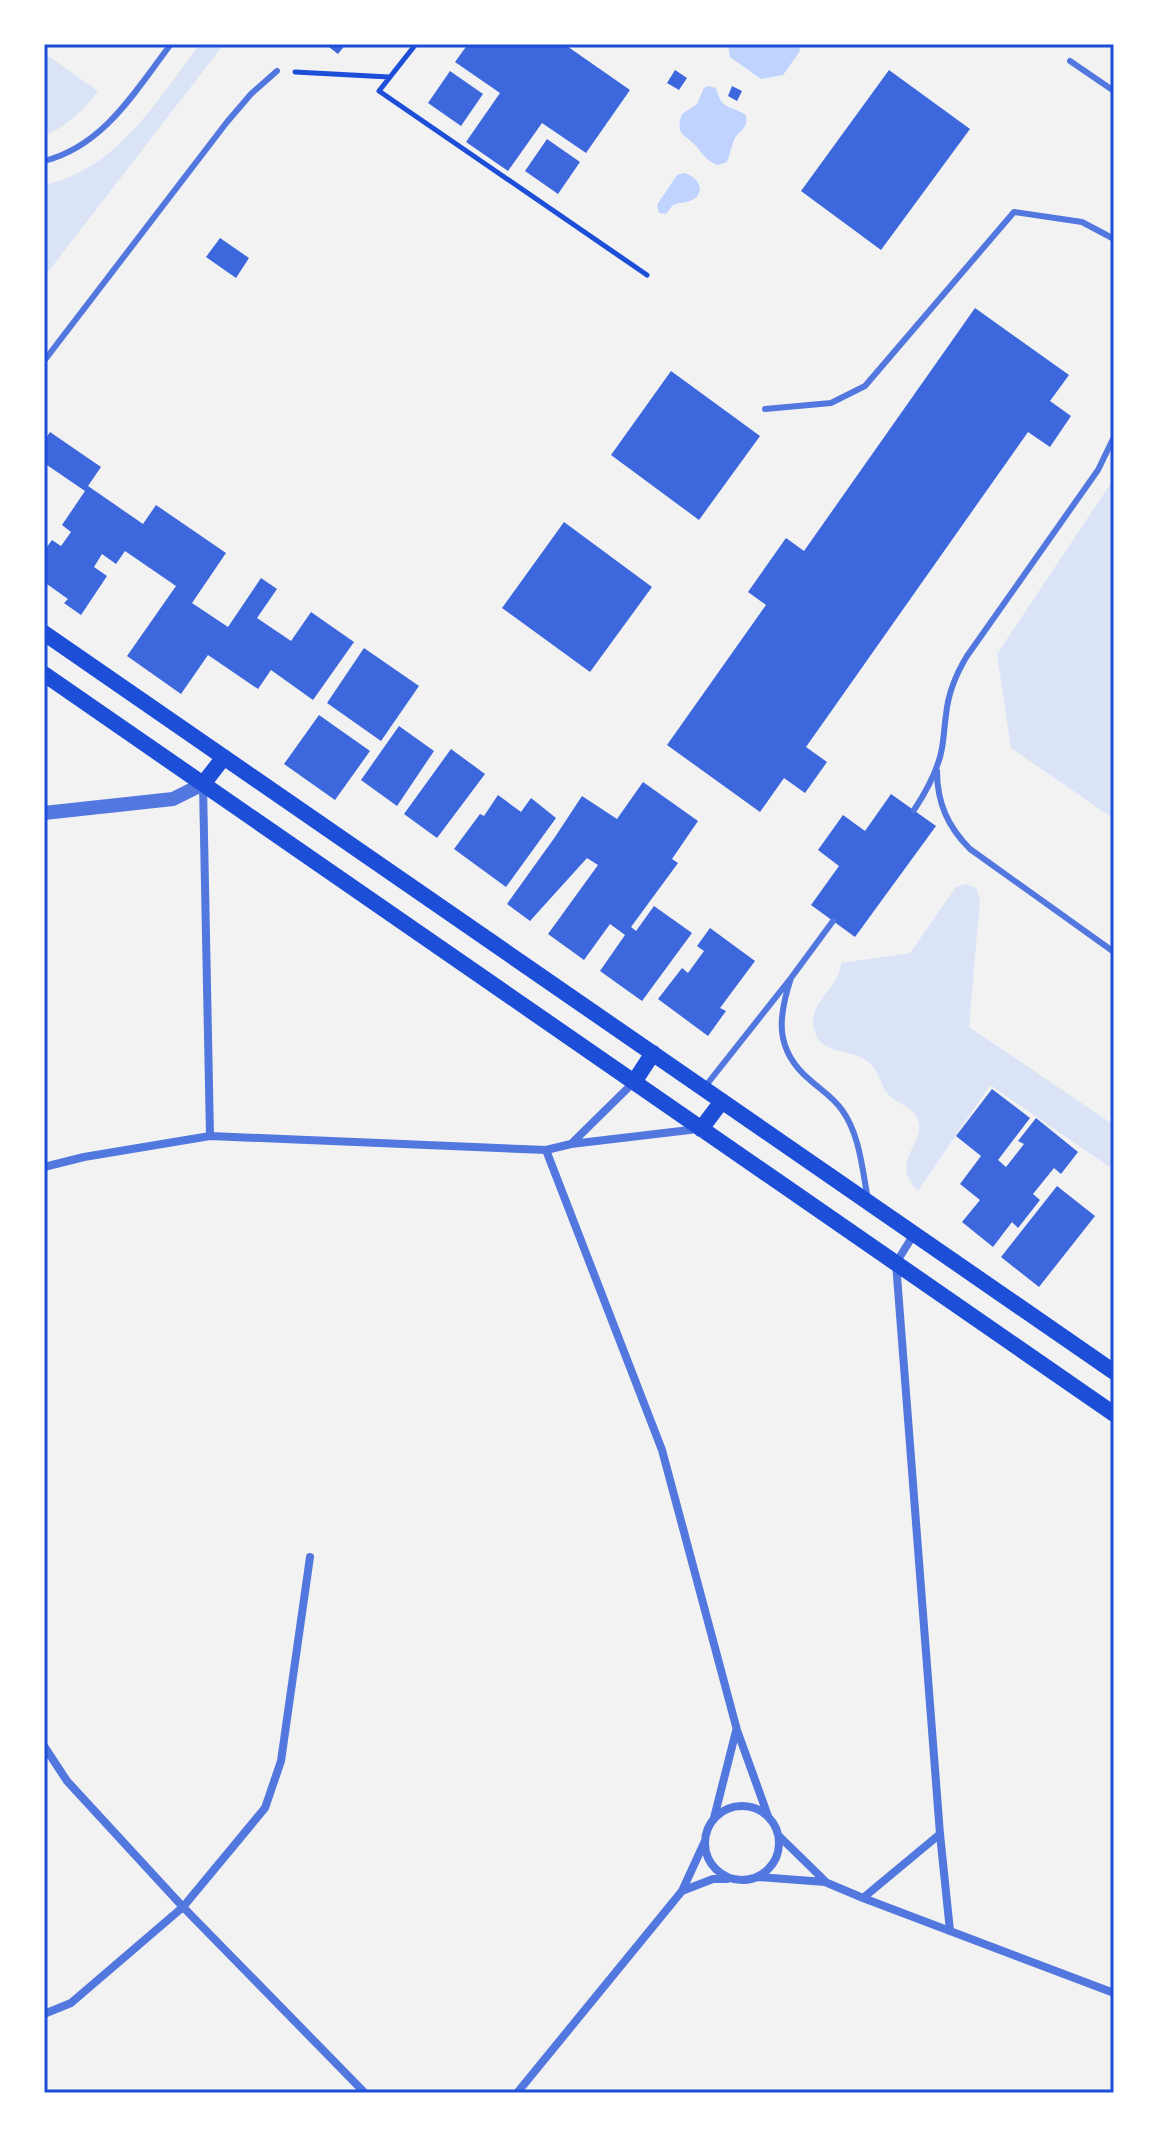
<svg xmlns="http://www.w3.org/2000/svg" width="1158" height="2137" viewBox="0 0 1158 2137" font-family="'Noto Sans',sans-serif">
	<rect width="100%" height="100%" fill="#f2f2f2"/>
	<path fill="#dbe4f7" d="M200,44H224L44,277V185C118,169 157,100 200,44Z
		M44,53L98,91C83,111 67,126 44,136Z
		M1114,482V819L1011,748L997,654L1111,483Z
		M966,884L976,888L980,899L969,1027L1114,1125V1170L990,1085L918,1191C885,1157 936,1140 913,1112C906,1104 895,1103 888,1094C879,1082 879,1068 864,1059C846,1048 820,1055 814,1029C807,1002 840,988 841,963L910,953L956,887Z"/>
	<path fill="#bfd3fe" d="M728,44H799L800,51L783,75L761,79L730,57Z
		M708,86L716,88C722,111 729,104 746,115C748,131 740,128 734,140C731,147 730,155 727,162L718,165C707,161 704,156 697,147C686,134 674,136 682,114L697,104L704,88Z
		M684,173C696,176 707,189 694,199C688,203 680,202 673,205L666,214L659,213L657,205L677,175Z"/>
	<path fill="#3d67dc" d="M325,44H346L338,54Z
		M468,44H564L630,90L586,153L542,123L508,171L466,142L500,93L455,62Z
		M675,70L687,78L679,90L667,83Z
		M889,70L970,129L881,250L801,191Z
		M450,71L483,94L461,126L428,103Z
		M732,86L742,91L737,101L728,96Z
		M547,139L580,162L558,194L525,171Z
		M220,238L249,258L236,278L206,257Z
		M975,308L1069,375L1050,401L1071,416L1050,447L1028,432L806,747L827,762L805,793L784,778L760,812L667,745L766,605L748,592L786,538L804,551Z
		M671,371L760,436L699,520L611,455Z
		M50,432L101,467L88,486L143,524L156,505L226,553L192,603L228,627L261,578L277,589L257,618L291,641L311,612L354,642L313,700L271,670L258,689L208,655L181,694L127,656L176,586L125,551L116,564L102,554L94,567L107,576L81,615L64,603L68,599L44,582V551L52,540L61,546L71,532L62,525L85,491L44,463V441Z
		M564,522L652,587L590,672L502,608Z
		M364,648L419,686L381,741L327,703Z
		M319,715L370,751L335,800L284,764Z
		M399,726L434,751L397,806L361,780Z
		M451,749L485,774L437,838L404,814Z
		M643,782L698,821L672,859L678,863L631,927L636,931L654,906L692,933L642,1001L600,971L625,935L610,924L584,960L548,934L598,865L587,858L530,921L507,904L555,837L582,796L617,819Z
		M891,794L936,826L855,937L811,905L839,866L818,850L843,815L865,831Z
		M498,795L521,812L531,798L556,818L506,887L454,849L480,814L484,816Z
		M710,928L755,961L720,1008L726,1011L708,1036L658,999L682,968L688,973L704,951L697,946Z
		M992,1089L1030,1118L998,1160L1006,1167L1024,1144L1018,1141L1036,1118L1078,1152L1061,1174L1054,1168L1033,1194L1040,1200L1018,1228L1012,1222L993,1247L962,1222L980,1200L960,1184L981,1156L956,1136Z
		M1057,1186L1095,1216L1039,1287L1001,1257Z"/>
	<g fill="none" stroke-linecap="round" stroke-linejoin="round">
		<path stroke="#1d4ed8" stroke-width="5" d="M416,44L379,91L647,275
			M295,72L389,77"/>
		<path stroke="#5277de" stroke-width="6" d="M1070,61L1114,91
			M44,161C104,146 136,90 171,44
			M44,361L227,122L251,94L277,71
			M765,409L831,403L865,386L1014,212L1082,222L1114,239
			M937,771C937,803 948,827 970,849L1114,952
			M914,810C926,792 936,774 941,753C944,740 944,728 946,715C948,693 956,674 967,656L1098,470L1114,437
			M791,978C778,1017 774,1050 810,1080C821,1090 833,1097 842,1110C860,1135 862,1169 868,1199
			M704,1088L791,978L833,921"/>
		<path stroke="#5277de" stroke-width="8" d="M203,785L210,1136
			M571,1144L634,1082
			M546,1150L662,1450L737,1730L768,1816
			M44,1167L84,1157L210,1136L546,1150L571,1144L698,1129
			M914,1234L896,1263L940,1834L950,1931
			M44,1746L67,1781L183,1907L365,2093
			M705 1843a37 37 0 1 1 74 0a37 37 0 1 1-74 0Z
			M714,1818L736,1731
			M779,1836L825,1881
			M758,1877L825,1882L863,1898L1114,1993
			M682,1891L713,1879H727
			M863,1898L940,1834
			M44,2014L71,2003L183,1907L265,1808L281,1761L310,1557
			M517,2093L682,1891L705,1841"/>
		<path stroke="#5277de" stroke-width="14" d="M44,813L173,799L203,784"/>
		<path stroke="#1d4ed8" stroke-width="16" d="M44,633L1114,1372
			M44,674L1114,1414
			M203,784L224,757
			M634,1082L653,1053
			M701,1129L722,1101"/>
	</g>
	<rect width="1158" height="2137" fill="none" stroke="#ffffff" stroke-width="92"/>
	<rect x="46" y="46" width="1066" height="2045" fill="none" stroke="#1d4ed8" stroke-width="3"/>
</svg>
